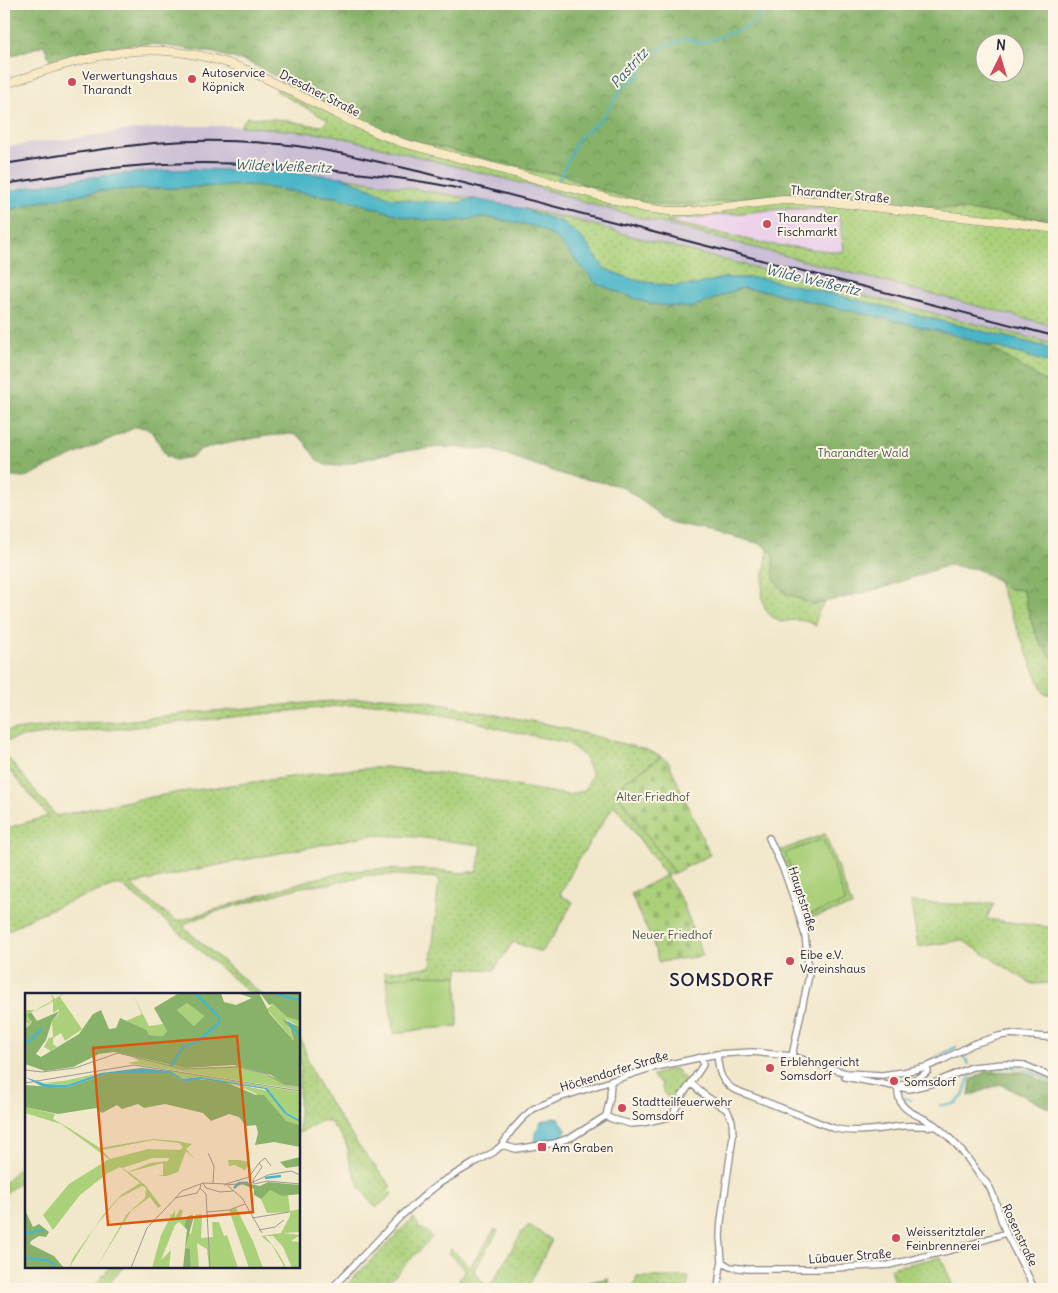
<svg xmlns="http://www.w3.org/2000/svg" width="1058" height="1293" viewBox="0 0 1058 1293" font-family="Delius,sans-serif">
	<defs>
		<pattern id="grass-dots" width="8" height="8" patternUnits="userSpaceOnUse" patternTransform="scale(1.25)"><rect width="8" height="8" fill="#abd07a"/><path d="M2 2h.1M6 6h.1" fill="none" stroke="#93b26a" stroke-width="1.8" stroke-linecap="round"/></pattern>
		<pattern id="forest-crowns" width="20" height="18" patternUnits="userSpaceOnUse" patternTransform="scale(1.25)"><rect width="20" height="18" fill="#88b26a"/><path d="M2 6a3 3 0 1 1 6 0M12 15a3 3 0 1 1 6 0" fill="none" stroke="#6f9058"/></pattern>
		<pattern id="cemetery-stones" width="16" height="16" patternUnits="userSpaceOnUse" patternTransform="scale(1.25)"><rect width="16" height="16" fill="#abd07a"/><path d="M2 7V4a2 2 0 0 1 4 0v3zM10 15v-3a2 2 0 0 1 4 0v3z" fill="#93b26a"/></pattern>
	</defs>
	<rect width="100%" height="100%" fill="#fcf5e5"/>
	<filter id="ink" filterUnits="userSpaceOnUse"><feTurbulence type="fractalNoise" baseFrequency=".02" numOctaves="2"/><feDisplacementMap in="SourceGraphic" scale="10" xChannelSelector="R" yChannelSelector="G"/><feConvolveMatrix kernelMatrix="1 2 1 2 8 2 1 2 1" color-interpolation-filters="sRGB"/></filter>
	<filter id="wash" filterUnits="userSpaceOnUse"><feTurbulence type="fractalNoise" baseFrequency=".0096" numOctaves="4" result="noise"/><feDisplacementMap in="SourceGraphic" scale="20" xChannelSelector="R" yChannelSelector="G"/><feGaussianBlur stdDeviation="1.12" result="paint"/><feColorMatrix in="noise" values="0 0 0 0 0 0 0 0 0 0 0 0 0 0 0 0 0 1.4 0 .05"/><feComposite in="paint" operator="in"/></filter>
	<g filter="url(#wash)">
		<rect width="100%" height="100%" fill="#f1e7cb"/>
		<path fill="#ecd1eb" d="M780,209H825L839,215L844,250L839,252L767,244L664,221Z"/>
		<path fill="#cbbfd5" d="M184,126H240L266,128L333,135L376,146L529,185L558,193L594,205L751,247L1054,326V344L627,235L584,222L531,210L342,177L293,172L251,171L96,177L4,189V147L57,140H62L124,131Z"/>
		<path fill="url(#grass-dots)" stroke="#66795a" fill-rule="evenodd" d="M282,80L373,127L540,172L566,175L582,184L663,205L699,204L791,193L1013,215L1040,219L1054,222V326C902,286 749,247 597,206C574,200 552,191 529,185L333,135L266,128L240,126L247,117L286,120L309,125L322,126L328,120L276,91ZM780,209H825L826,215L839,216L844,250L839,252L767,244L666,221Z
			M342,177L474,199L456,203L417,201L387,197L370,188Z
			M525,209L584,222L627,235L1054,344V349L821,291L760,278H723L696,285L670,286L634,280L605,269L563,222L531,212Z
			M985,344L1054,364V387Z
			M768,550L775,554L773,563L813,605L825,603C818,610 816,616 816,626C803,618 794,620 780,622C776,619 770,616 767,612C757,596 766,567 768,550Z
			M997,580L1008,589L1023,590C1029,612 1034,645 1054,658V694H1044Z
			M380,697L412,699L552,725L650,751L661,757L614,789L674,873L666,875L614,805L577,862L560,895L573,902L554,935L541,952L513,942L494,970L459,968L457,976L417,975L386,979L384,972L431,967L439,878L399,875H370L328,884L301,887L215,912L186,923L184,928L261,994H249L243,987L147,905L119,884L71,901L34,916L4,933V829L48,816L4,764V753L56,816L118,803L180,792L335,771L385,767L475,777L520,787L569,795L585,790L592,775L584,756L568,743L496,728L472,720L435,714L410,707L380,703L338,706L118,729L47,734L20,737L4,742V731L76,723L115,722L189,713ZM371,835L415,837L482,845L477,871L462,873L434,870L372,869L346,872L309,880L182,920L176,921L130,885L198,869Z
			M825,834L852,906L809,918L804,917L800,904L794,897L779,851Z
			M911,902L953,904H994L986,919L1054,928V980L1053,983L1032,984L962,940L918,947Z
			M299,1038C305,1046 306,1057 310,1066C312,1072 315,1078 318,1083C339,1120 364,1154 391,1186L388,1190L392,1194L376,1208L359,1186L348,1157V1149L345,1141L330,1122L323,1120L299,1133V1083L301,1069L299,1056Z
			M675,1068L688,1083L674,1105L663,1092L661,1083L654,1078L653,1075Z
			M26,1161V1176L4,1195V1183Z
			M413,1218L419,1225L418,1226V1228L425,1230L432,1237L382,1289H342Z
			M529,1225L552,1240L527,1289H454L465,1271V1268L448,1253L451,1249L470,1267L495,1229L498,1231L474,1270L475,1273L489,1288L522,1232Z
			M941,1257L954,1289H896L890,1268Z
			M110,1267H123L105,1289H92Z
			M637,1277H689L687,1289H629V1286H634Z"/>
		<path fill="url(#forest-crowns)" stroke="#556a52" fill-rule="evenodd" d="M4,4H1054V222L1040,219L1013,215L791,193L699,204L663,205L636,200L582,184L566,175L540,172L402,138L373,127L248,62L214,53L154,44L131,45L107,48L84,53L51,63L44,45L4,58ZM986,42H1016V72H986Z
			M249,185L317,195L336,197L409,218L448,222L486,217L537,226L556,238L597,284L650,304L691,308L741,288L767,291L816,303L948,333L985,344L1054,387V658C1034,645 1029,612 1023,590L1008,589L997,580L977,569L948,565L883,588L813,605L785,593L774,579L773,563L774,554L761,544L712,531L672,523L621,486L564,475L493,450L442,447L394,452L337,466L325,465L317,460L304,441L299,437L292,434L266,436L229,443L201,449L191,457L175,460L166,456L154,434L146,428L136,427L23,478L5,476L4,475V212L33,203L99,191Z
			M987,1071L1025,1072L1054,1086V1111L1000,1084L969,1096L971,1080Z
			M608,1278L609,1285L629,1286V1289H575L576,1285Z"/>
		<path fill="url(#cemetery-stones)" stroke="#66795a" d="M661,757L668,761L710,855L674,873L614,789Z
			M666,875L682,901L703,956L659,962L652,941L631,894Z"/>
		<path fill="#abd07a" stroke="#66795a" d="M823,839L846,902L808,915L785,853Z
			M417,975L457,976L458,1027L422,1029L394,1034L386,979Z"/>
		<path fill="#4ab5c7" stroke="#366c81" d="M194,169L293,172L342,177L370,188L388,197L417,201L456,203L474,199L512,206L525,209L531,212L563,222L583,239L605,269L634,280L670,286L696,285L723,278H760L821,291L1054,349V364L948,333L816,303L767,291L741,288L691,308L650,304L597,284L556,238L537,227L486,217L448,222L409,218L336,197L317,195L249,185L99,191L33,203L4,212V192C67,178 130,172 194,169Z
			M554,1118L559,1119L566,1129C564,1143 545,1141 534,1142L535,1133L541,1122Z"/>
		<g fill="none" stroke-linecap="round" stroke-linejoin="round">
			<path stroke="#4ab5c7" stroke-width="2" d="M559,180L577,140L602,118L624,86L638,77L648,57L669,44L686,39L701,43L747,27L774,4
				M557,192V191
				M963,1056L969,1064
				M932,1060L956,1047
				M904,1098L911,1100
				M940,1105H949L956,1103L963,1096L968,1080L975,1071C991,1068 1009,1065 1024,1069C1035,1072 1045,1078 1054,1083"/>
		</g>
	</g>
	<g filter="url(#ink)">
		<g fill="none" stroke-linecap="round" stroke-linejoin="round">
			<defs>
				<path id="street" d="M769,838L784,871L795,902L805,935L809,975L792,1056
					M717,1054C719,1071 719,1079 733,1089L833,1128C853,1134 880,1129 901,1126C913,1125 925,1126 937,1127
					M702,1057L703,1065L691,1083L703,1094L727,1110L732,1121L733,1136L721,1221L720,1236L722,1262L720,1271L718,1289
					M926,1067L928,1071C920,1080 907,1080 898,1087C896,1113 918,1113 935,1125C952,1138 966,1155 978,1173C982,1178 987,1183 990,1188C997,1202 1000,1220 1007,1235C1016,1253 1026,1270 1034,1289
					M845,1077L909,1089L934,1083L972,1067L1004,1064L1024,1065L1054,1078
					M606,1116L612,1119L631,1124L642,1123L669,1117L673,1114L682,1096L691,1083
					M502,1145L516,1149L555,1143L572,1137L606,1116L610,1098L611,1080
					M722,1262L730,1267L748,1269H816L889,1265L959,1248L1006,1233
					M331,1289L400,1217L426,1194L440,1183L474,1163L494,1152L502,1145L512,1130L523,1118L533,1109L556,1099L651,1068L717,1054L752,1052L792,1056L846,1073L882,1075L904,1072L926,1067L941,1061L973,1044L999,1036L1011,1034L1045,1037L1054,1036"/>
				<path id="secondary" d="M4,85C46,70 91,54 136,51C177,48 222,58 258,75C307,98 353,125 403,143L645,208L668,211H693L783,200L822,201L931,214L1018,223L1054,229"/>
			</defs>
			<use href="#street" stroke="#8a8483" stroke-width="8"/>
			<use href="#secondary" stroke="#8a8483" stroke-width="9"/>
			<use href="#street" stroke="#fff" stroke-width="5.5"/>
			<use href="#secondary" stroke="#f8e8c3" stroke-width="8"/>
			<path stroke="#22223b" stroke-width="2" d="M4,164C54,156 104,148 154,143C191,140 228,140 265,143C319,146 372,160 425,173L1054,336
				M4,184C58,176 112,166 166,164C223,161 280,165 337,171C378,175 420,180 461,189"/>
		</g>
	</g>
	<g fill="#d1495b" stroke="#fcf5e5" stroke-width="2">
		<circle cx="192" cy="79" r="5"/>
		<circle cx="72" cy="82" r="5"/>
		<circle cx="767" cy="224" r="5"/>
		<circle cx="790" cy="961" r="5"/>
		<circle cx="770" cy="1068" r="5"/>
		<circle cx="894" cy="1081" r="5"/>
		<circle cx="622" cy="1108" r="5"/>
		<rect x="537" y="1142" width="10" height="10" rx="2.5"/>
		<circle cx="896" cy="1238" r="5"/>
	</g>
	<g text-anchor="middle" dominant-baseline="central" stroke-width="4" stroke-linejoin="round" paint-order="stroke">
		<g font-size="12" fill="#22223b" stroke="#fcf5e5" text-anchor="start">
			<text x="202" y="72">Autoservice<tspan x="202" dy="14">Köpnick</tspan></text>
			<text x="82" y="75">Verwertungshaus<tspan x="82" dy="14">Tharandt</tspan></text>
			<text x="777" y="217">Tharandter<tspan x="777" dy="14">Fischmarkt</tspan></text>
			<text x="800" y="954">Eibe e.V.<tspan x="800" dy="14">Vereinshaus</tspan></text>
			<text x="780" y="1061">Erblehngericht<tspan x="780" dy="14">Somsdorf</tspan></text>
			<text x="904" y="1081">Somsdorf</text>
			<text x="632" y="1101">Stadtteilfeuerwehr<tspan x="632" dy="14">Somsdorf</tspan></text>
			<text x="552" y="1147">Am Graben</text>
			<text x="906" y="1231">Weisseritztaler<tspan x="906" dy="14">Feinbrennerei</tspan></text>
		</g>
		<g font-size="12" fill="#22223b" stroke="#fcf5e5">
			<text transform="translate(320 93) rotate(27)">Dresdner Straße</text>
			<text transform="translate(840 194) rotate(5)">Tharandter Straße</text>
			<text transform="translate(803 899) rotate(72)">Hauptstraße</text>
			<text transform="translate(614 1071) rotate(-17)">Höckendorfer Straße</text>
			<text transform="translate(1020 1235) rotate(65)">Rosenstraße</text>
			<text transform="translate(850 1256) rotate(-4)">Lübauer Straße</text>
		</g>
		<g font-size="12" fill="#4b564e" stroke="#fcf5e5">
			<text x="863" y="452">Tharandter Wald</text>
			<text x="653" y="796">Alter Friedhof</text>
			<text x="672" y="934">Neuer Friedhof</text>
		</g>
		<g font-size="14" font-style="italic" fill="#325d73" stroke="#fcf5e5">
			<text transform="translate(629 68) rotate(-48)">Pastritz</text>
			<text transform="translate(283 166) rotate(2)">Wilde Weißeritz</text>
			<text transform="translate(813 280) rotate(13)">Wilde Weißeritz</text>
		</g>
		<g font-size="18" font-weight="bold" letter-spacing="1" fill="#22223b" stroke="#fcf5e5">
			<text x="722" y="979">SOMSDORF</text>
		</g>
	</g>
	<g transform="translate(25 993)">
		<rect width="275" height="275" fill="#f1e7cb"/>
		<path d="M25,0L30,6L39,0L35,4L57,36L40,48L36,40L28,45V51L32,54L26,58L19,54L24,45L28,44L27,28L34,21V16L28,20V8L20,13L6,19L3,22L7,28L0,37L3,30H0V17H10L25,9L28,6ZM107,0L124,33L138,31L142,38L138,43L124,42L122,37L101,28L117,21ZM162,10L179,23L169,33L152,17ZM248,11L262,24L275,28V34L261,26L269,48L242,16ZM107,64L166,75L212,73L275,92V97L102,70L114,68ZM142,77L275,99V127L262,120L242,95L175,84L158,86ZM75,80L42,92L18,90L39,88ZM206,90L243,98L260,121L273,127L275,132L258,128L230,100ZM0,114L30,121L28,126L44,135L75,155L128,146L152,148L167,151L161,156L170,166L161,158L153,179L142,183H132L138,182V170L104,179L120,192L136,213L133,215L125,204L106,218L71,275L102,221L120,205L121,195L117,193L94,205L70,234L44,275L48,265L79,221L96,202L115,190L95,174L83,180L55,202L28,237L18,222L44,191L84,166L36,131L0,120ZM128,147L154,150L158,154L155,157L123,156L85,166L77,157ZM128,165H144L143,168L125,170L103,179L97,175ZM203,167H214L225,169L220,177L210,172L204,173ZM248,197L257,203L263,202L265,218L275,216V239L258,240L275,242L266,248L275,249V275H267L258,254L248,243H240L252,258L260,272V275L247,252L236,243L256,240L265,223V219L242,220L236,206L242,197ZM211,215L228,248L238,275H224L204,217ZM155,216L158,218L155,226L162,224L159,233L162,237L154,229L150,232L136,267L146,257L144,275H127L136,242L146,223L144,221L147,222L150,217V225ZM177,221L176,245L188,244L187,229H194L199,243L202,242L213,275H184L182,256L172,250L174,275H166L165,256H160L162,239L166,241L170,222Z" fill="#abd07a" fill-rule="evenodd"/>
		<path d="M154,0H196L199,9L211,12L227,5L212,0H234L245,21L269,48L265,35L257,26L275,34V92L259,91L246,82L209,72L161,75L89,59L74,61L48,74L20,78L0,71V37L7,29L2,22L6,19L12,28L35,18L27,28L21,47L11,61L16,64L54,41L68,21L76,17L84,36L91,35L95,25L122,37L124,42L138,43L142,38L129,15ZM162,10L179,23L169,33L152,17ZM235,0H275V28L262,24L248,11L244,12ZM104,77L144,80L160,89L172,86L201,89L231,102H239L261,128L275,132V154L249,149L230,152L233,140L231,132L221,133L214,124L204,121L186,128L178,120L140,111L119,115L113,111L97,116L92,112L77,120L71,115L33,121L0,114V92L41,95L84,80ZM275,164V173L261,175L255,169ZM215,189L235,193L243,189L275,192V201L257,203L245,197L236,206L229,202V196L217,191L213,193ZM0,217L8,234L14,231L24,239L21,244L14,243L6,248L5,251L29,263L39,275H0ZM166,222L169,223L160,255L165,256L166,275H158L162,237L159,233L162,224Z" fill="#88b26a" fill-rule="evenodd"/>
		<path d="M117,75L145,78L158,86L175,84L242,95L262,120L275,127V129L260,121L240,96L176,86L160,89L144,80H84L41,95L18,94L0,84L21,91L42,92L76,80Z" fill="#4ab5c7"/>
		<path fill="none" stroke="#4ab5c7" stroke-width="2.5" d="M251,1L275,7M263,29L275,43M2,50L17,36M146,73L157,55L170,50L193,31L194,24L170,0M240,185L256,183M209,195L214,190H223M0,240L19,237M0,265L21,267L30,272"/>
		<path fill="none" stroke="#9e9891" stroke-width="1" d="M0,77L17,79L50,75L93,60L158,76L214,74L241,81L259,91L275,93M0,90L109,72L275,98M183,160L189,173L188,190M234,170L240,165L246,173M178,190L181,195L195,199L208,198M176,191L175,195L181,201L185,275M199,192L226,190L243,182L266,178L275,182M203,193L217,205L237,240M150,205L172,200L175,195M181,219L204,217L220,211M227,225L264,219M234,237L250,234L259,227M106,275L122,235L157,198L178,190L201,191L224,184L234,170L237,174L228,187L229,191L243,188L275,191"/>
		<path fill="#de560e" fill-opacity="0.15" stroke="#de560e" stroke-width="2.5" d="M212,43L228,219L83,232L68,55Z"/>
		<rect width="275" height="275" fill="none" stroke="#22223b" stroke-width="2.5"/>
	</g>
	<rect width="1058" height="1293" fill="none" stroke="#fcf5e5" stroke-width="20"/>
	<g transform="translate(1000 58) rotate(5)"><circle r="24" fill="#fcf5e5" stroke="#a5a1a1"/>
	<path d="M0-4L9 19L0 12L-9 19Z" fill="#d1495b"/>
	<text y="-8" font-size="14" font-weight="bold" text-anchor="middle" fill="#22223b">N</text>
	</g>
</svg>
